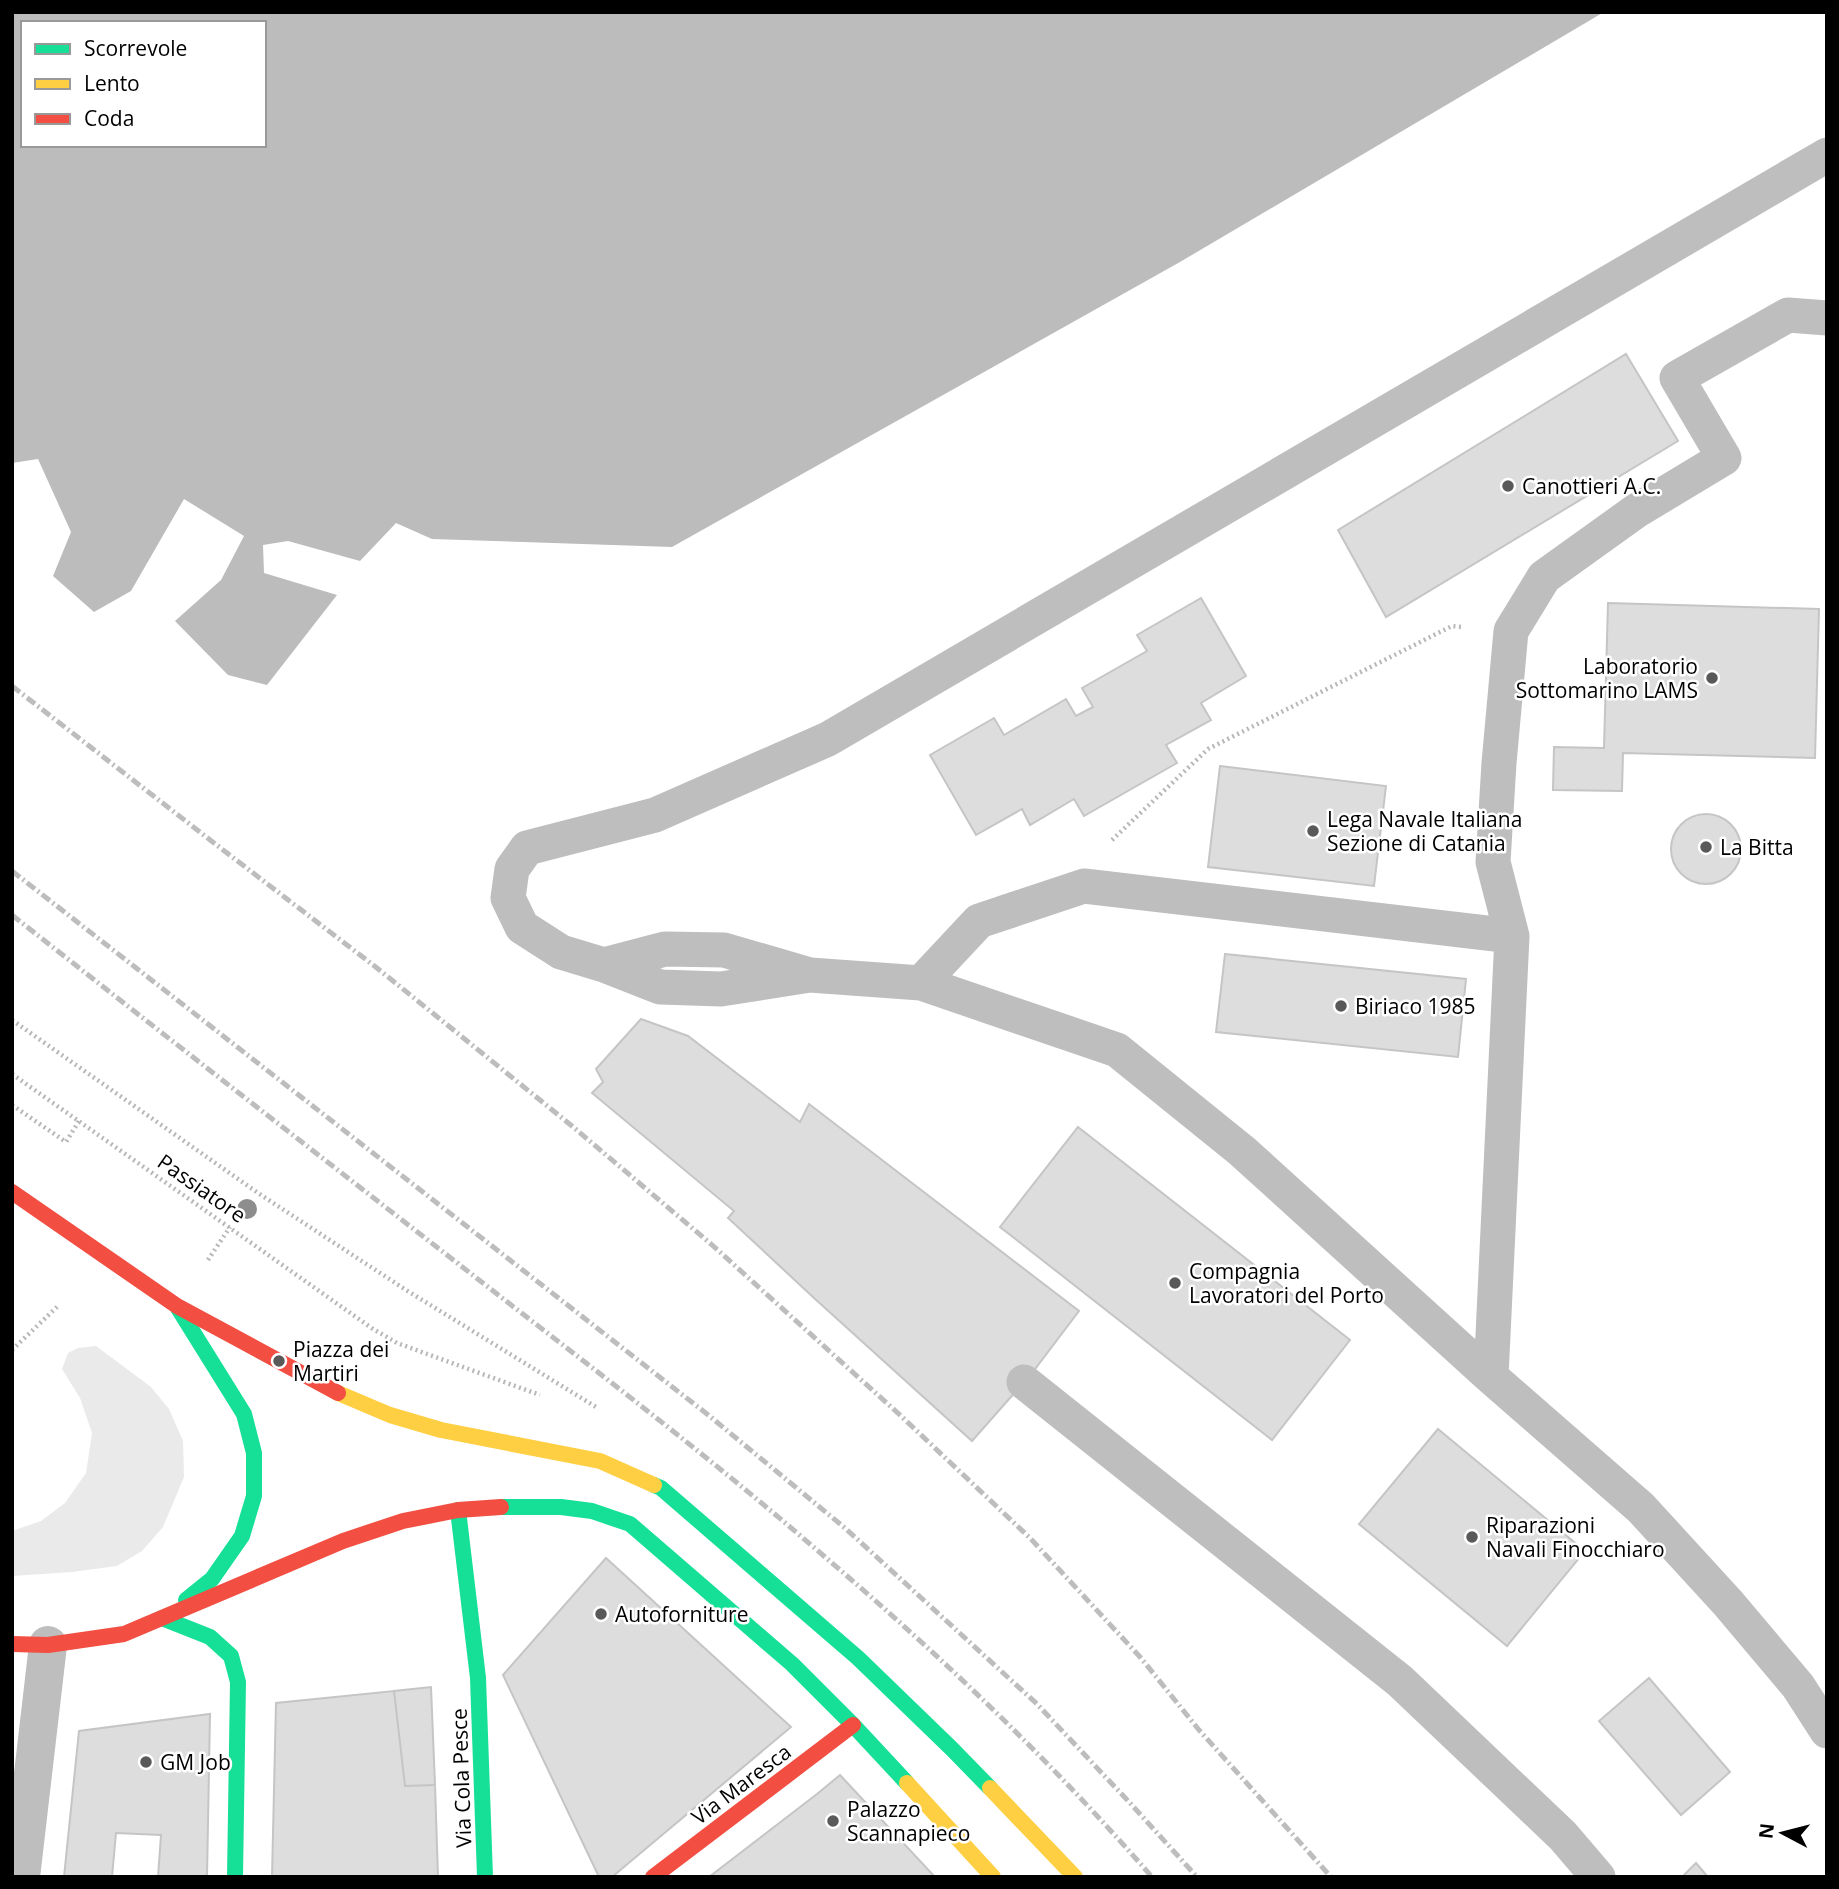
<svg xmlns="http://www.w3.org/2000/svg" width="1839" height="1889" viewBox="0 0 1839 1889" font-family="'Open Sans',sans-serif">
	<rect width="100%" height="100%" fill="#fff"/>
	<path fill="#eaeaea" d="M96,1346L151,1387L169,1409L183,1441L184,1477L163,1527L142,1551L117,1566L72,1572L12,1576V1531L41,1521L65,1503L86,1473L92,1433L80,1398L62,1369L68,1353L78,1348Z"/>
	<path fill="#bcbcbc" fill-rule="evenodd" d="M12,12H1604L1180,262L672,547L432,539L396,523L360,561L288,541L263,545L264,573L337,595L267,685L228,675L175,621L221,580L244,536L184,499L131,591L94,612L53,576L71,532L38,459L12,463ZM23,23H264V145H23Z"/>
	<path fill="#ddd" stroke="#c5c5c5" stroke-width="2" d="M1626,354L1678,441L1386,617L1338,530Z
		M1201,598L1246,676L1201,703L1211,720L1166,745L1177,763L1084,816L1074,799L1030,825L1022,809L976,835L930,755L994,718L1004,735L1066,699L1076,716L1093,707L1082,688L1147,651L1137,635Z
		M1608,603L1819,609L1815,758L1623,753L1622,791L1553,790L1554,747L1604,748Z
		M1220,766L1386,786L1374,886L1208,867Z
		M1671 849a35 35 0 1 1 70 0a35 35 0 1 1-70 0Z
		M1225,954L1466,979L1458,1057L1216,1032Z
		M641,1019L688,1036L800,1122L809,1104L1079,1311L1032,1373L972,1441L814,1298L728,1218L734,1211L592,1093L603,1082L596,1069Z
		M1078,1127L1350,1340L1272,1440L1000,1227Z
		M1438,1429L1585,1551L1507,1646L1359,1524Z
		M606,1558L791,1727L612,1877H599L503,1675Z
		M1649,1678L1730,1772L1681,1815L1599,1721Z
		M431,1687L435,1785L405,1786L394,1691Z
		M394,1691L405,1786L435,1785L438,1877H272L276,1703Z
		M210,1714L207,1877H158L161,1835L116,1833L112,1877H64L79,1731Z
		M840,1775L935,1877H709L817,1794Z
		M1696,1863L1708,1877H1682Z"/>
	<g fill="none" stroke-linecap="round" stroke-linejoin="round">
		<path stroke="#b8b8b8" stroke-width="4.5" stroke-dasharray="2 3.5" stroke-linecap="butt" d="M1112,840L1208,749L1452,626L1461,627
			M12,1020L258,1193L406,1290L596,1407
			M12,1074L373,1329L397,1343L540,1395
			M12,1105L66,1142L79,1121
			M208,1260L230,1227
			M12,1350L59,1305"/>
		<path stroke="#bebebe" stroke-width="35" d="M604,965L665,949L724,950L810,975L921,983L1117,1050L1242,1151L1491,1377L1641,1508L1728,1603L1798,1686L1827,1731
			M810,975L721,989L660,987L604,965L561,952L522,927L508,898L512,869L527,848L655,815L828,739L1827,155
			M921,983L979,921L1084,886L1512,936
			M1491,1377L1512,936L1493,862L1499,763L1511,631L1544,577L1636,511L1724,458L1677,378L1788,315L1827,318
			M1024,1382L1400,1681L1563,1836L1598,1877"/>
		<path stroke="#bebebe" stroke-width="38" d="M21,1877L48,1645"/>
		<path stroke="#16e098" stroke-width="16" d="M178,1308L244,1414L254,1453V1496L242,1536L212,1579L186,1600
			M654,1485L661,1488L858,1658L952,1749L990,1788
			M501,1507H561L592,1511L630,1524L792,1664L853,1725L907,1783
			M458,1510L478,1678L485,1877
			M162,1618L210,1637L231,1656L238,1682L235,1877"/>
		<path stroke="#ffcf43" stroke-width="16" d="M338,1393L390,1415L441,1430L600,1461L654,1485
			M907,1783L993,1877
			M990,1788L1075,1877"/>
		<path stroke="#f24e42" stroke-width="16" d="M12,1192L177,1306L338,1393
			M12,1644L48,1645L124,1634L343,1541L403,1521L458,1510L501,1507
			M653,1877L853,1725"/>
		<path stroke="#bdbdbd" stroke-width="5" stroke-dasharray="10 3.5 2 3.5" stroke-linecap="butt" d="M12,686L214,843L377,968L572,1126L711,1244L900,1415L1030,1538L1141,1658L1199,1730L1331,1877
			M12,871L707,1414L845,1528L1037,1704L1130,1803L1197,1877
			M12,915C179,1047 347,1177 515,1308C620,1389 725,1470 825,1557C941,1656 1052,1762 1152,1877"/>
	</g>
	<circle fill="#8d8d8d" cx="247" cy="1209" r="10"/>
	<g fill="#595959" stroke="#fff" stroke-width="2.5">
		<circle cx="1508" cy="486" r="7"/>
		<circle cx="1712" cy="678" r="7"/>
		<circle cx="1313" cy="831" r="7"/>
		<circle cx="1706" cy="847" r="7"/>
		<circle cx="1341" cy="1006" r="7"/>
		<circle cx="1175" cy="1283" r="7"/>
		<circle cx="279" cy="1361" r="7"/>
		<circle cx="1472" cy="1537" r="7"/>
		<circle cx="601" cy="1614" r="7"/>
		<circle cx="146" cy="1762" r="7"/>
		<circle cx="833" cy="1821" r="7"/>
	</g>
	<g text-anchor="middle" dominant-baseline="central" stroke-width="5" stroke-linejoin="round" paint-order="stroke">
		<g font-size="21" fill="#000" stroke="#fff" text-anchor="start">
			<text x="1522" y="486">Canottieri A.C.</text>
			<text x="1698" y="666" text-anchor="end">Laboratorio<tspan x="1698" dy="24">Sottomarino LAMS</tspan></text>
			<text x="1327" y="819">Lega Navale Italiana<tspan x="1327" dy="24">Sezione di Catania</tspan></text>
			<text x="1720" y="847">La Bitta</text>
			<text x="1355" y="1006">Biriaco 1985</text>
			<text x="1189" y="1271">Compagnia<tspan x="1189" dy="24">Lavoratori del Porto</tspan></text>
			<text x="293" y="1349">Piazza dei<tspan x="293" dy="24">Martiri</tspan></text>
			<text x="1486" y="1525">Riparazioni<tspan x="1486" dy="24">Navali Finocchiaro</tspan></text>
			<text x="615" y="1614">Autoforniture</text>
			<text x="160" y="1762">GM Job</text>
			<text x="847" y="1809">Palazzo<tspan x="847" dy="24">Scannapieco</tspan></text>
		</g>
		<g font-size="21" fill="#000" stroke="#fff">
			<text transform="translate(202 1188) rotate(35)">Passiatore</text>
			<text transform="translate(461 1778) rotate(-92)">Via Cola Pesce</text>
			<text transform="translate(741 1784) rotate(-37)">Via Maresca</text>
		</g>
	</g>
	<rect width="1839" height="1889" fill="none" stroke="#000000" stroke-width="28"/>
	<rect x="21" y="21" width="245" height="126" fill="#ffffff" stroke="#999999" stroke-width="2"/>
	<rect x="35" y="44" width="35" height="10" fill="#16e098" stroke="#999999" stroke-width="2"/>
	<text x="84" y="56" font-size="21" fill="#000000">Scorrevole</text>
	<rect x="35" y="79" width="35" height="10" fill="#ffcf43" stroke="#999999" stroke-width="2"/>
	<text x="84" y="91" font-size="21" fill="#000000">Lento</text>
	<rect x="35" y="114" width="35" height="10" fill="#f24e42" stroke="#999999" stroke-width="2"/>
	<text x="84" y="126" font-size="21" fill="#000000">Coda</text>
	<g transform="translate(1783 1833) rotate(277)" stroke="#ffffff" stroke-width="5" paint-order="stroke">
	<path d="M0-5L12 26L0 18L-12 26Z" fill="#000000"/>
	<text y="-10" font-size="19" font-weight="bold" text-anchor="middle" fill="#000000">N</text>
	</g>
</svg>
